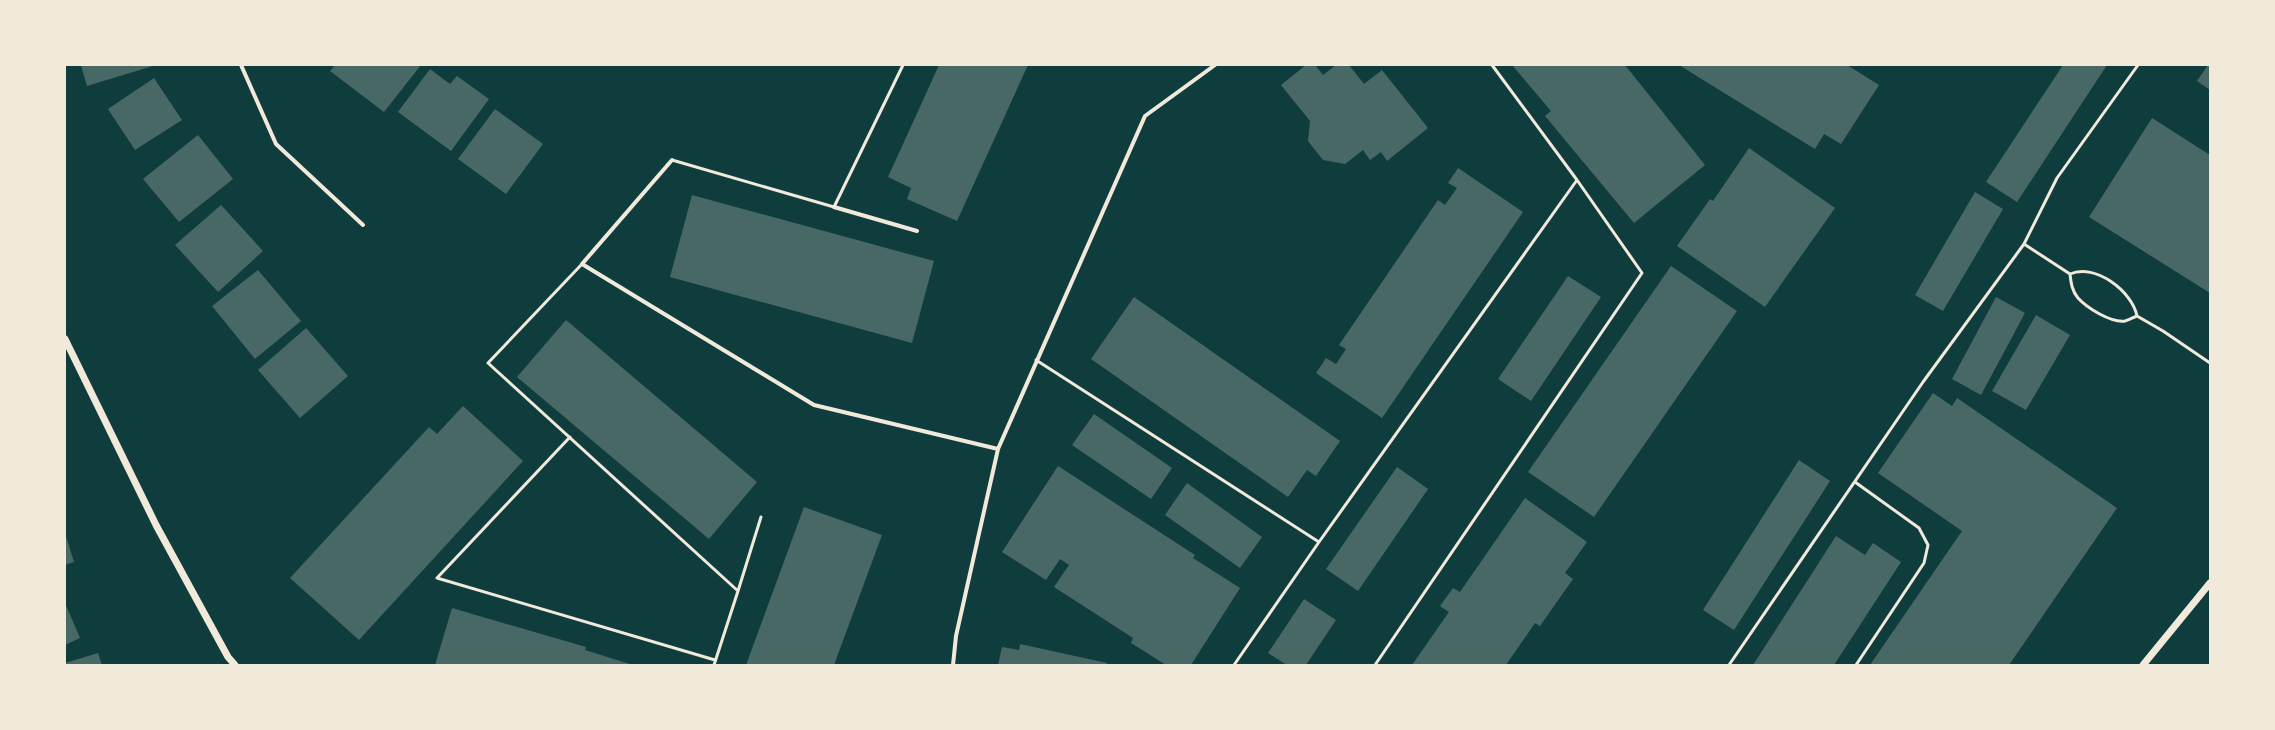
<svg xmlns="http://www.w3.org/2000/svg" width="2275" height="730" viewBox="0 0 2275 730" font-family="Figtree,sans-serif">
	<rect width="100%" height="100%" fill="#0f3d3e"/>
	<path fill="#486865" d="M81,65H156L87,86Z
		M335,65H421L384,112L330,71Z
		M939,65H1028L957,221L907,199L911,188L888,177Z
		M1306,65H1315L1323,75L1336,65H1349L1364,84L1382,70L1428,128L1387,161L1381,152L1370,160L1363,150L1345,164L1323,160L1308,141L1310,121L1281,85Z
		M1512,65H1625L1705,165L1634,223L1545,116L1551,111Z
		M1679,65H1847L1879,85L1841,144L1824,134L1815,149Z
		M2063,65H2107L2017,202L1986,182Z
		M2208,65H2210V90L2197,81Z
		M430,69L450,84L457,76L489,99L451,151L398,112Z
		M154,78L182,120L135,150L108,109Z
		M495,109L543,144L506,194L458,159Z
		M2152,118L2210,155V293L2089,217Z
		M198,135L233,179L179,222L143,179Z
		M1749,148L1835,208L1765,307L1677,246L1710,199L1713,201Z
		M1458,168L1523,212L1382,418L1316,373L1326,358L1336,364L1346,349L1339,345L1438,200L1445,205L1457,188L1448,183Z
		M1975,192L2003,209L1943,311L1915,295Z
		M692,195L934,261L912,343L670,277Z
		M221,205L263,251L218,292L175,245Z
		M1671,266L1737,311L1594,517L1528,472Z
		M258,270L301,321L255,359L212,306Z
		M1568,276L1601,297L1531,401L1498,379Z
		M1134,297L1340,441L1316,476L1307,470L1288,497L1091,359Z
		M1996,297L2025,313L1981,395L1952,379Z
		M2036,315L2070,335L2026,410L1992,391Z
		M566,320L757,482L709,539L517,377Z
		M306,328L348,376L300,418L258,370Z
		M1933,393L1952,406L1957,398L2117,508L2009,665H1870L1962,531L1878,473Z
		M463,406L523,461L359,640L290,578L429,427L437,434Z
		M1094,414L1172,468L1151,499L1072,445Z
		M1799,460L1830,481L1734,630L1703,610Z
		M1058,466L1195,555L1193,558L1240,588L1191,665H1166L1131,643L1133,638L1054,587L1069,565L1060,559L1046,580L1002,552Z
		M1397,467L1428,489L1358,591L1326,569Z
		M1187,483L1262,537L1240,568L1165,515Z
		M1525,498L1587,542L1565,573L1573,579L1540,626L1535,623L1506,665H1412L1449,612L1440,606L1453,588L1460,592Z
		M804,507L882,535L834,665H746Z
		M65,533L74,562L65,565Z
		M1836,536L1865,555L1873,543L1901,562L1834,665H1753Z
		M1304,599L1336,620L1306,665H1287L1268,653Z
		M65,603L80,638L65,645Z
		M452,608L586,647L585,650L633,665H435Z
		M1020,644L1107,663V665H998L1002,647L1019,650Z
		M98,653L102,665H65V663Z"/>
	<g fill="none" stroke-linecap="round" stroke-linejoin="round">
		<path stroke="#f1e9da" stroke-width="3" d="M672,160L834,207L903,65
			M582,264L488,363L738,591L714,665
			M2070,274L2024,244L2057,178L2138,65
			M2137,316C2134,317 2129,320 2125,321C2111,323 2087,308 2078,298C2072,291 2071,283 2070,274C2095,263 2132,291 2137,316L2163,331L2210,363
			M1036,360L1319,542L1577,180L1492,65
			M570,437L437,578L715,660
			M1855,482L1919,528L1928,545L1924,563L1856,665
			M738,591L761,517
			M1234,665L1319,542
			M1375,665L1642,273L1577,180
			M1729,665L1923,382L2024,244"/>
		<path stroke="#f1e9da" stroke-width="4" d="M241,65L276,144L363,225
			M672,160L582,264L814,405L998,449
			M834,207L917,231
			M953,665L956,636L998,449L1145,116L1215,65"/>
		<path stroke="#f1e9da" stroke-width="7" d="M65,339L156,525L228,657L235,665
			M2143,665L2210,583"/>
	</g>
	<rect width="2275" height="730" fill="none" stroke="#f1e9da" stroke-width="132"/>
</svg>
